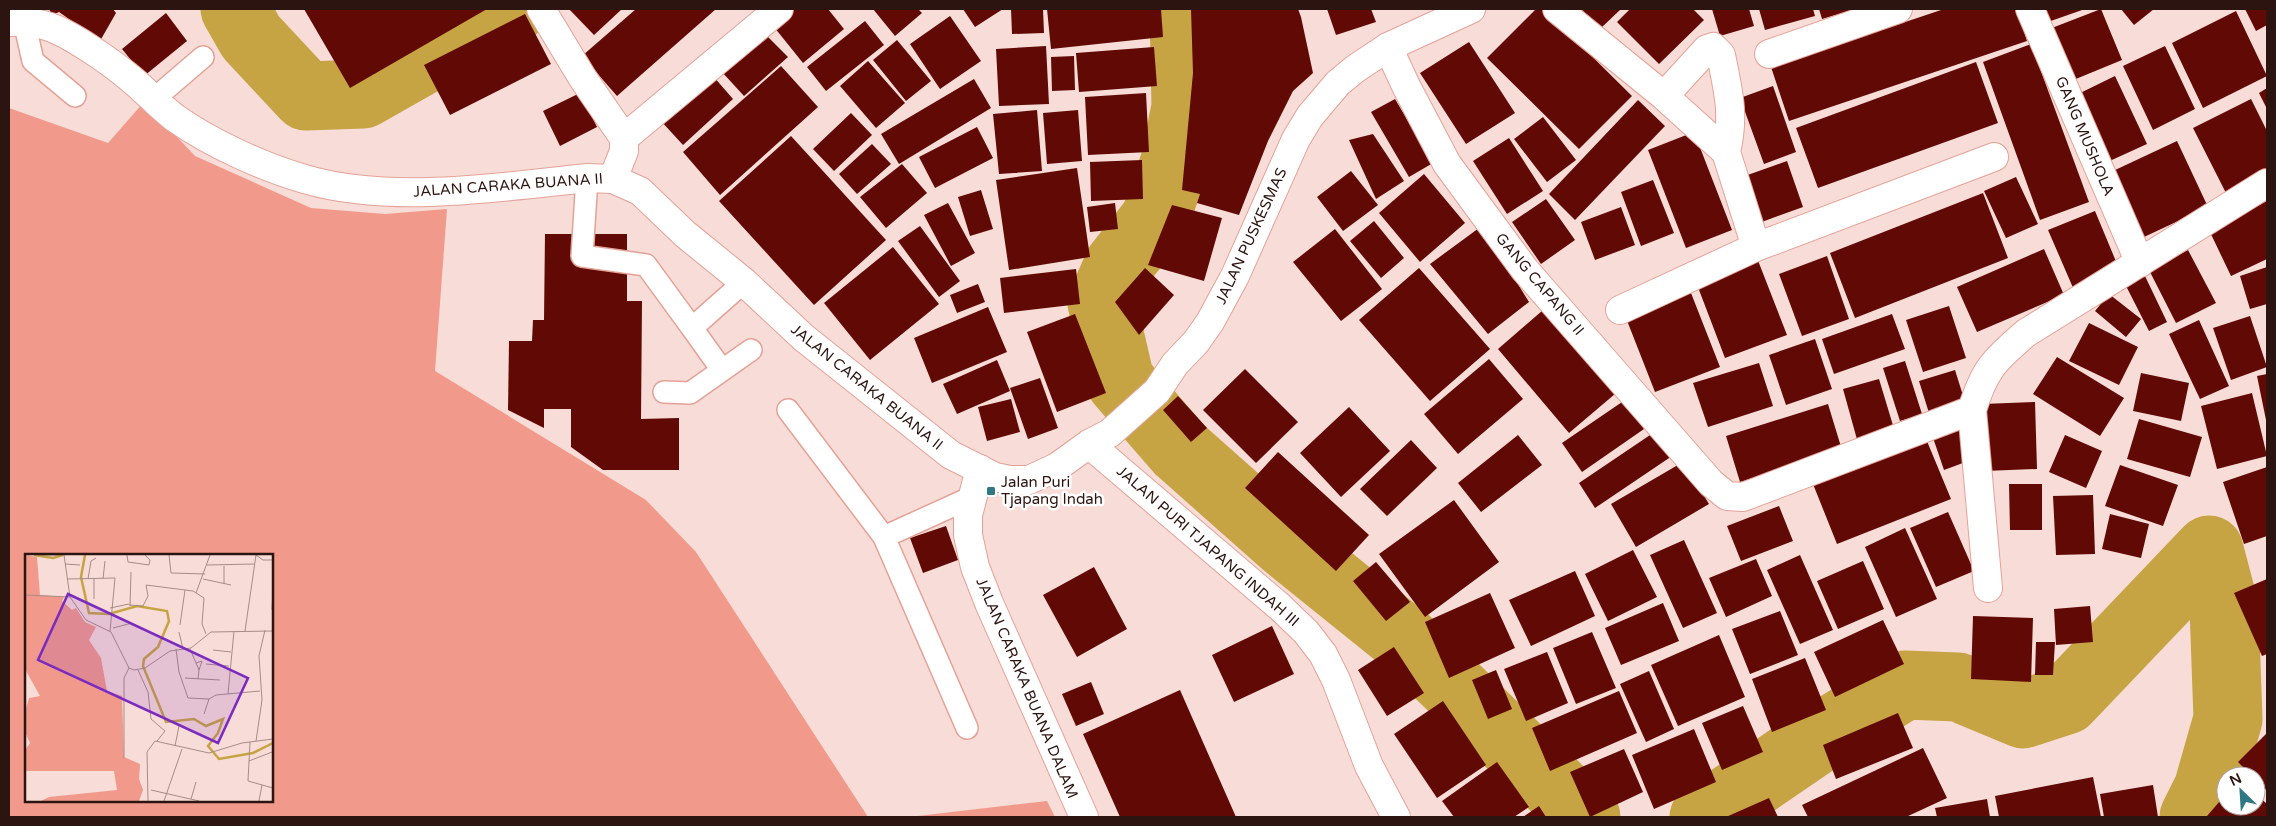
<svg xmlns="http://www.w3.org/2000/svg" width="2276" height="826" viewBox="0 0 2276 826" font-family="'Varela Round',sans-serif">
	<rect width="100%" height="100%" fill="#f8dcd7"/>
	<path fill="#f19a8c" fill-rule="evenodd" d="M144,102L195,156L311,208L385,214L447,209L435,371L646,500L696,552L868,817H9V108L108,143ZM26,555H271V800H26Z
		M1047,801L1055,817H909Z"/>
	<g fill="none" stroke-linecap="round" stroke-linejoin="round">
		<path stroke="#c6a444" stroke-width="69" d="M235,9L251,37L306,96L363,94L513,9
			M1184,9L1186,107L1175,162L1155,219L1118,266L1102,303L1120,381L1180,450L1286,544L1405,640L1586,817
			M1704,817L1825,734L1905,685L1958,687L2023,714L2066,700L2209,550L2224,607L2228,719L2208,789L2194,817"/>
	</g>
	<path fill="#610905" d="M49,9H113L116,13L100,41L59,12L52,15Z
		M304,9H487L350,88Z
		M569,9H622L594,35Z
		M636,9H716L617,96L582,56Z
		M786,9H828L844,29L803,63L770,22Z
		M873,9H918L922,13L895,36Z
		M963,9H1003L975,27Z
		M1011,9H1043L1044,33L1012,34Z
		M1047,9H1161L1163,37L1051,49Z
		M1191,9H1298L1301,17L1313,73L1293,91L1268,141L1239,215L1197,203L1200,194L1182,190L1193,73Z
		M1327,9H1371L1376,22L1336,35Z
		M1536,9H1544L1632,96L1579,149L1487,58Z
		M1581,9H1621L1601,28Z
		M1630,9H1693L1704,20L1659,64L1617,22Z
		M1712,9H1749L1754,26L1720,36Z
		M1759,9H1813L1815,16L1765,30Z
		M1819,9H1855L1822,19Z
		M1944,9H2017L2027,41L1789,121L1771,67Z
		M2040,9H2085L2045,23Z
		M2101,9L2122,60L2066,83L2044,31Z
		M2121,9H2154L2134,25Z
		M2245,9H2267V25L2256,31Z
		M2236,11L2267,76L2203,108L2172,43Z
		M166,13L187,41L144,76L122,49Z
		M525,14L551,64L450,115L424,65Z
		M950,16L981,61L940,89L910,44Z
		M865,21L884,45L826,91L807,67Z
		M766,35L788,57L744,96L722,72Z
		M897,40L931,81L906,101L873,60Z
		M1469,42L1515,113L1466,144L1420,73Z
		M2031,44L2089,202L2040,220L1983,62Z
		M1046,46L1049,104L999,106L996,49Z
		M2165,46L2195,109L2153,130L2123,66Z
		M1154,47L1157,86L1079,92L1076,53Z
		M1074,56L1075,90L1052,91L1051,57Z
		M868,61L905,103L876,128L840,86Z
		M1976,62L1998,123L1818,188L1796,128Z
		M781,66L818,107L720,195L683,152Z
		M713,76L733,99L683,145L661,121Z
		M2115,76L2147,144L2103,164L2072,97Z
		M974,79L991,108L899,164L881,134Z
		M1773,86L1796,152L1764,164L1740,98Z
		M2267,88V109L2259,93Z
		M580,93L597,127L560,146L543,111Z
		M1146,93L1149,152L1088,155L1085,97Z
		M1395,99L1433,163L1409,177L1371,112Z
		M2251,99L2267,131V172L2226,193L2193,128Z
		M1638,100L1665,126L1575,220L1549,194Z
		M1037,110L1042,171L999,174L993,114Z
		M1078,110L1082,161L1047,164L1043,113Z
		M851,113L872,135L834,171L813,149Z
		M1543,117L1576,160L1547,182L1514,139Z
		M977,127L993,158L935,188L919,157Z
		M1694,132L1732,230L1686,248L1648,150Z
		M1373,134L1404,181L1376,199L1349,140Z
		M791,136L886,240L814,305L719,201Z
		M1509,138L1543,191L1507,214L1473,161Z
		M2177,141L2208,207L2144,237L2113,171Z
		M872,144L891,164L857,194L839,174Z
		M1142,160L1143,199L1091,201L1090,162Z
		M1787,161L1803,207L1759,223L1742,177Z
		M902,164L927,193L886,228L860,197Z
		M1077,168L1090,257L1009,270L996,180Z
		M1351,171L1378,205L1343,231L1317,197Z
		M1424,174L1465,223L1420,262L1379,213Z
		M2016,177L2038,224L2006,238L1984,191Z
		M1653,180L1674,233L1641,246L1621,192Z
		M981,190L993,229L970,236L958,197Z
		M1983,193L2008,258L1855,318L1830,253Z
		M1546,199L1575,240L1541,264L1512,222Z
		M2267,201V259L2231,276L2209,230Z
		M948,203L975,253L951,266L924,215Z
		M1115,203L1118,229L1090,232L1087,207Z
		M1172,205L1222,218L1204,281L1148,265Z
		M1621,207L1635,245L1595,260L1581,222Z
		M2095,211L2120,271L2074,290L2048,230Z
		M1374,221L1404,258L1381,278L1350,241Z
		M920,226L960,281L939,297L898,241Z
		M1479,228L1503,260L1529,302L1488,334L1430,264Z
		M1335,229L1382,289L1341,321L1293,262Z
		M545,234H627V301H642L641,419L679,418V470H603L571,447V409H544V428L508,410L509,341H532L533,320H544Z
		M893,247L939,304L870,360L824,303Z
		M2044,249L2064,295L1977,332L1957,287Z
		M2188,250L2216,303L2176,323L2149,270Z
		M1827,256L1849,319L1802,336L1779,274Z
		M1757,258L1787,335L1725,358L1696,282Z
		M2267,267V304L2250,309L2240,276Z
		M1145,268L1174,295L1139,335L1115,302Z
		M1419,268L1490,349L1430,401L1359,320Z
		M1076,269L1080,304L1004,313L1000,278Z
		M2144,274L2167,322L2149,331L2125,284Z
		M978,284L985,302L957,313L950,295Z
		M1691,293L1720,367L1655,392L1626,318Z
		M2109,294L2141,319L2126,337L2095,311Z
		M1550,304L1622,388L1569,433L1498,349Z
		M1949,306L1966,358L1923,372L1906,320Z
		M988,307L1007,352L932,383L914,338Z
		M1075,314L1106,393L1057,412L1027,332Z
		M1892,314L1905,349L1834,374L1822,339Z
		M2250,316L2267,367L2231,380L2213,328Z
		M2199,320L2229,386L2200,399L2169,334Z
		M2089,323L2138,347L2119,385L2069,361Z
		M1815,339L1832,389L1786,405L1769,355Z
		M2057,357L2124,398L2100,436L2033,394Z
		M1489,359L1523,399L1458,454L1424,414Z
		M997,360L1010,391L957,414L943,384Z
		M1905,361L1922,414L1900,421L1883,368Z
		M1759,363L1773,406L1708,427L1693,383Z
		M1245,369L1298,422L1256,463L1203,410Z
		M1955,370L1965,402L1929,413L1919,381Z
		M2141,373L2189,383L2181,421L2133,411Z
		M2267,374V420H2266L2257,376Z
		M1040,378L1058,428L1028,439L1010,388Z
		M1879,379L1895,432L1858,443L1843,389Z
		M2252,393L2267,456L2217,469L2201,406Z
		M1178,396L1207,428L1191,442L1163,410Z
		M1011,399L1020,432L987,441L978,407Z
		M1625,400L1644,429L1582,472L1562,443Z
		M2035,402L2037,469L1985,471L1983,404Z
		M1828,404L1842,450L1740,482L1726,436Z
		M1349,407L1390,451L1341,497L1300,453Z
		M2139,419L2202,437L2190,477L2127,459Z
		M1958,420L1971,460L1944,470L1930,429Z
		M1659,429L1675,454L1595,508L1579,483Z
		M1924,434L1951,499L1837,544L1811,479Z
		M1518,435L1542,465L1481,512L1458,483Z
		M2065,435L2102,451L2086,488L2049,472Z
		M1411,440L1437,468L1387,516L1360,489Z
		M1278,452L1369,535L1336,571L1245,488Z
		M1683,462L1709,504L1636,547L1611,504Z
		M2120,465L2178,485L2163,526L2105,506Z
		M2267,467V536L2244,544L2223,482Z
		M2009,484H2042V530H2010Z
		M2093,495L2095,554L2056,555L2053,496Z
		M1454,500L1499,562L1425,617L1379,554Z
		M1779,506L1793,541L1741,561L1727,526Z
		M1948,512L1974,571L1936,587L1910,528Z
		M2110,514L2149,524L2141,558L2102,549Z
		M946,526L958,560L923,573L910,538Z
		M1905,528L1937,599L1896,617L1865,547Z
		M1684,540L1717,613L1683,628L1650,555Z
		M1633,550L1657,597L1608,621L1585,574Z
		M1800,555L1833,630L1800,644L1767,570Z
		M1756,559L1772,596L1726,617L1709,578Z
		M1863,561L1884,609L1838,629L1817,581Z
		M1376,562L1410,602L1386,621L1353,581Z
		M1094,567L1127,629L1077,657L1043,595Z
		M1575,571L1595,616L1531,646L1509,600Z
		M2267,579V654L2262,656L2234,593Z
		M1490,593L1515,648L1449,678L1425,622Z
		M1663,603L1679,641L1621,665L1605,628Z
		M2090,606L2093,642L2056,645L2054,609Z
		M1780,611L1798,655L1750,674L1732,629Z
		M1973,616L2033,618L2031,682L1971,679Z
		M1883,620L1904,664L1835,697L1814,652Z
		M1272,626L1294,674L1234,702L1212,655Z
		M1592,632L1616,688L1576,704L1553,648Z
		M1719,635L1745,697L1678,726L1651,665Z
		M2036,642H2055L2053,675H2035Z
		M1394,647L1424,693L1387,716L1358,670Z
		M1547,652L1568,703L1526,721L1504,669Z
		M1805,658L1826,710L1772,732L1752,679Z
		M1496,670L1512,709L1488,719L1472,680Z
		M1649,671L1674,729L1646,742L1620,684Z
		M1091,682L1104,714L1076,726L1062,694Z
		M1180,690L1236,817H1120L1083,734Z
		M1619,691L1637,733L1550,771L1532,728Z
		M1443,701L1486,765L1437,798L1394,734Z
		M1743,706L1763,752L1722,770L1702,723Z
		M1898,713L1913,748L1836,779L1823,745Z
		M1694,729L1716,782L1654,809L1632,755Z
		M2267,733V791L2256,780V776H2252L2238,762Z
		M1923,748L1947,798L1906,817H1808L1802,805Z
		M1624,749L1643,792L1590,817L1570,772Z
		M1497,762L1529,807L1514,817H1454L1442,801Z
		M2093,777L2101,817H1999L1995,796Z
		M2153,785L2158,817H2104L2100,794Z
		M2226,794V806H2256V794L2267,804V817H2208L2207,816Z
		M1769,798L1778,817H1726Z
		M1987,799L1990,817H1937L1935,808Z
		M1539,806L1546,817H1523Z"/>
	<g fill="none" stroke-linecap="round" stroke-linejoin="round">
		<defs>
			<path id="lane" d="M24,21L33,61L75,96
				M154,99L203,57
				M587,178L582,256L646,265L692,328L744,282
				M692,328L722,370
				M664,392L690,393L751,350
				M788,410L884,537
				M967,728L884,537L972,497"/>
			<path id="street" d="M541,9L582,77L624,138V151L613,179
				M1557,9L1664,96L1726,152L1756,247
				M2030,9L2140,263
				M1388,47L1406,86L1447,164L1525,270L1711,483L1727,496L1743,497L1972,410
				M1769,54L1898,9
				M1664,96L1707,49L1713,47L1721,55C1728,91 1735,114 1726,152
				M624,138L779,9
				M1620,310L1756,247L1994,157
				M1089,444L1280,607L1306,632L1323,654L1336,680L1369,766L1396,817
				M980,469L968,515V535L975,567L989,603L1084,817
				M1988,588L1972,410C1985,368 1994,361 2026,333L2267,183"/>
			<path id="secondary" d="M9,22C23,21 36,22 50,27C72,35 111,62 130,78C145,90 159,106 175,118C212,144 265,168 308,180C393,204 501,187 587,178L613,179L640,191L685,234L744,282L804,338L951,455L995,477L1010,480H1029L1057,467L1089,444L1110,433L1157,391L1175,364L1196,342L1210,322L1235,276L1296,139L1310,116L1338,83L1355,69L1388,47L1471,9"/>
		</defs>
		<use href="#lane" stroke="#e4a297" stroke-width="24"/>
		<use href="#street" stroke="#e4a297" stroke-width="30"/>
		<use href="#secondary" stroke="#e4a297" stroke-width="30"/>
		<use href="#lane" stroke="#fff" stroke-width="21"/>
		<use href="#street" stroke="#fff" stroke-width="28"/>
		<use href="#secondary" stroke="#fff" stroke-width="28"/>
	</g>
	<rect fill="#2f7782" stroke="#fff" stroke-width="2" x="986" y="486" width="10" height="10" rx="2.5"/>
	<g text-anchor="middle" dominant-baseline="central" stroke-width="5" stroke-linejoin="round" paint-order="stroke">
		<g font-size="15" fill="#2c1410" stroke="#fff">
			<text transform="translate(2085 136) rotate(67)">GANG MUSHOLA</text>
			<text transform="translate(508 185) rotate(-4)">JALAN CARAKA BUANA II</text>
			<text transform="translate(1251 236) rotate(-65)">JALAN PUSKESMAS</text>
			<text transform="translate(1540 284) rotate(50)">GANG CAPANG II</text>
			<text transform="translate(867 387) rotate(39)">JALAN CARAKA BUANA II</text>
			<text transform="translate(1208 546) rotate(41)">JALAN PURI TJAPANG INDAH III</text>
			<text transform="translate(1027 688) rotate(67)">JALAN CARAKA BUANA DALAM</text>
		</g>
		<g font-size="15" fill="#2c1410" stroke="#fff" text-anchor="start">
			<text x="1001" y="482">Jalan Puri<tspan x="1001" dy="17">Tjapang Indah</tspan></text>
		</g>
	</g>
	<g transform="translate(25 554)">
		<rect width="248" height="248" fill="#f8dcd7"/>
		<path d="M0,1L12,3L15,41L39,43L37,47L47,56L51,54L60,68L71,73L64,86L76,104L82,137L97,142L99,203L115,210L114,225L118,236L114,247H16L24,243L92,236L89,217H1V195L5,189L0,178V158L4,144L15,142L0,115Z" fill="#f19a8c"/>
		<path fill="none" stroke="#c6a444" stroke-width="2.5" d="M9,1L28,4L38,1M60,1L56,23L64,59L84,60L112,52L142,57L144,67L133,93L119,105L118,112L141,168L169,165L181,172L198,165L193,179L183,192L194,205L228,199L248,189"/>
		<path fill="none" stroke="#a68c87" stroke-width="1" d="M14,1H33M39,1L45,43M102,1L103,8L124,11L125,6L120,1M144,1L146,19L180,20M231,1L238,6H248M40,10L55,11M182,11L229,10M42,25L90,24L85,77M63,25L66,7L71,4M78,25L80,7M178,25L206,31M199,30V12M171,39L185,1M0,41L45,43L61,66L86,78L104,114M69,45V25M104,51L118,52L123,42L121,31L168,37L179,44L177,70L181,80M105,52L106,18M85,54L104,50M247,56L248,32M155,71L160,36M88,74L107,69M220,77L231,1M154,78L158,95M151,95L154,118L163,144L184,145L191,141L235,137M165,95L174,116L173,125M188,96L206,98M171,109L177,107L174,116M181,110L204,112M104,114L109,116L120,114L145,97L166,94L186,78L248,77M113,116L123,138L126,165L140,177L132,187M160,124L195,126M203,140L209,77M179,160L184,145M231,187L237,146L234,102L240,76M225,188L223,227L248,234M150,192L154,172M99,204V124L104,114M224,207L247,198M126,236L174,247M166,245L171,228M123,247L122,198L130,187L184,199L217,189L248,185M139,247L157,195M234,247L237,231"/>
		<path fill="#7b2cbf" fill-opacity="0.15" stroke="#7b2cbf" stroke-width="2.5" d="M43,40L223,124L193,189L13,106Z"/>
		<rect width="248" height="248" fill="none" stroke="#2c1410" stroke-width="2.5"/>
	</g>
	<rect width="2276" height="826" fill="none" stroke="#2c1410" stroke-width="20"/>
	<g transform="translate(2241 791) rotate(335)"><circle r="24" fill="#ffffff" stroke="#aba19f"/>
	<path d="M0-4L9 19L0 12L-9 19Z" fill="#2f7782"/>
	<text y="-8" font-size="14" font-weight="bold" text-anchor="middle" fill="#2c1410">N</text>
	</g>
</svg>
